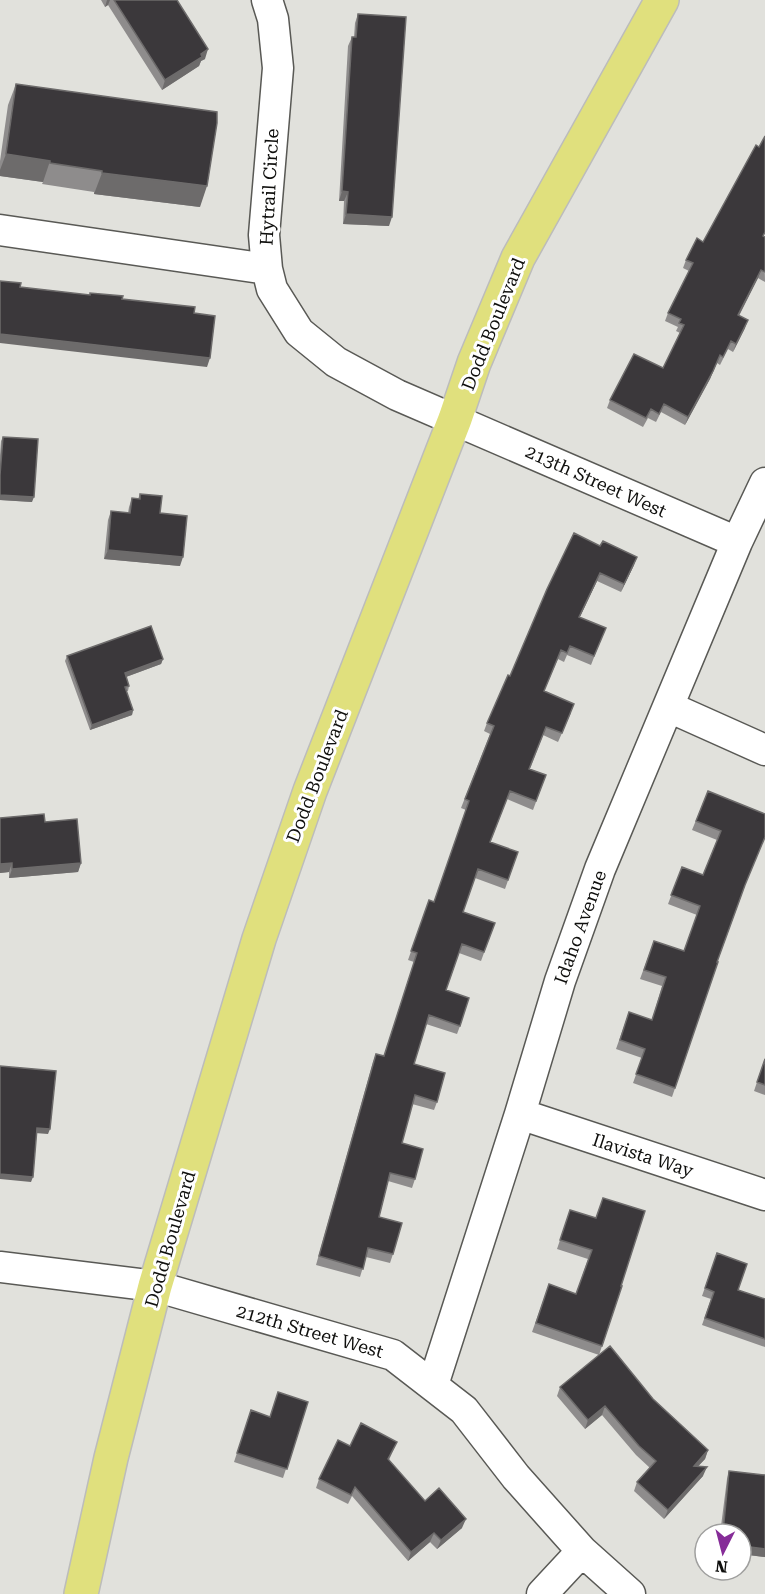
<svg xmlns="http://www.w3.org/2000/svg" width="765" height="1594" viewBox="0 0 765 1594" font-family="'Roboto Serif',serif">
	<rect width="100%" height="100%" fill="#e1e1dc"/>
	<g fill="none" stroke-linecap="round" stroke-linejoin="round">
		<defs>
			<path id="minor" d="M267,0L273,19L278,68L264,235L267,269L272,289L299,332L336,362L397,395L737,542
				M0,230L267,269
				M669,707L765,750
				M520,1114L765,1195
				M0,1267L155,1286L393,1355L464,1410L516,1477L582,1551L630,1594
				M433,1385L520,1114L560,981L600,869L737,542L765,483
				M542,1594L582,1551"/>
			<path id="major" d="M81,1594L111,1458L155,1286L259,939L310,791L455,419L474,363L518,258L662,0"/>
		</defs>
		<use href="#minor" stroke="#595955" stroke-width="33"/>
		<use href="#major" stroke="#bcbcbb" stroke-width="36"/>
		<use href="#minor" stroke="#fff" stroke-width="30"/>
		<use href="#major" stroke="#e0e07d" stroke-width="33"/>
	</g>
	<path fill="#8e8c8c" d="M101,0H177L205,59L201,61L199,66L162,90L108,5L105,7Z
		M358,14L389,226L343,224L344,201H339L348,46L352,37H354L355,23Z
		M16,84L200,207L94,194V192L42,184L43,182L0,176V161L8,105Z
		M764,236L765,282L758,278L739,316L745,328L733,352L728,349L720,365L717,363L710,379L685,425L661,412L656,422L648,418L643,427L607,408L610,400L663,368L680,333L676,331L678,327L665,321L668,313L689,271L683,268L686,260L703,242Z
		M3,437L32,502L0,500V455L1,441Z
		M140,494L160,513L180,566L104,559L108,520L111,511L128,513L129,507L132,498L138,499Z
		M574,533L634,565L621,592L597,581L580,617L602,637L591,665L567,655L564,662L558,659L544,691L571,713L558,742L543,735L530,769L546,775L533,810L507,799L490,843L518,852L505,889L475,878L463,912L495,923L481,961L459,953L446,990L460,1026L457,1034L426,1024L414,1064L437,1102L434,1110L412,1104L402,1143L415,1179L412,1188L388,1181L379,1217L393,1254L390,1263L366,1257L360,1277L316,1265L373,1062L376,1054L384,1056L414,962L408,960L429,900L434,902L466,810L461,808L490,734L484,731L487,723L510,676Z
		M67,656L163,659L161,664L126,677L129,686L128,691H126L133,710L132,715L90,730L65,661Z
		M708,791L742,894L717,962H718L672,1097L633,1083L642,1058L616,1049L629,1012L652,1020L662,986L640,979L654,941L684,951L697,915L668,904L682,867L703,875L717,840L692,830Z
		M0,818L45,822L81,863L78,872L9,878V872L0,873Z
		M765,1058V1095L754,1091Z
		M570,1210L621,1286H622L599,1355L532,1332L549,1284L576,1294L588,1259L557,1249Z
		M717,1253L738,1290L765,1299V1347L702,1325L711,1299L702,1296Z
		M560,1387L653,1399L708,1450L705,1459L698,1466L703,1476L664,1519L634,1491L637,1482L650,1468L636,1455L602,1415L585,1429L557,1396Z
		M308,1402L283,1478L234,1462L251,1410L270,1417Z
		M397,1442L389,1460L425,1501L462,1528L437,1549L430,1542L408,1561L352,1496L348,1504L316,1488L319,1479L350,1446Z
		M729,1471L765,1475V1557L741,1554V1534H720L727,1479Z"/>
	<path fill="#6d6b6b" d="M107,0H110L108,5L105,7Z
		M208,49L205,59L201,61L199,66L162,90L165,80Z
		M6,154L50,161L43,182L0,176V170Z
		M102,173L207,186L200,207L94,194Z
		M342,191L348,192L344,201H339Z
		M346,214L392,217L389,226L343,224Z
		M761,270L758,278L735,323L738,315Z
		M748,320L745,328L733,352L736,344Z
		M0,334L210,358L207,367L0,343Z
		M720,355L710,379L685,425L688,417Z
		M0,495L34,497L32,502L0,500Z
		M108,550L183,557L180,566L104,559Z
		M637,557L634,565L621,592L624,584Z
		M600,573L597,581L576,625L579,617Z
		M163,659L161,664L123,678L125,673Z
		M133,710L132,715L90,730L92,725Z
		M12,863L9,872L0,873V864Z
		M81,863L78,872L9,878L12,869Z
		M37,1128L50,1129L48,1134L35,1133Z
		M0,1174L33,1177L31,1182L0,1179Z
		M605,1406L602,1415L585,1429L588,1420Z
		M708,1450L705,1459L690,1475L694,1466Z
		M707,1467L703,1476L664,1519L668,1510Z
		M466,1519L462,1528L437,1549L441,1540Z
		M723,1532L743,1534L741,1540V1534H722Z
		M434,1533L430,1542L408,1561L411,1552Z
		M742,1546L765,1549V1557L741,1554Z"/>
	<path fill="#3b383b" stroke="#6d6b6b" stroke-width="1.5" d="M114,0H177L208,49L201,54L202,57L165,80Z
		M358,14L406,17L392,217L346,214L348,192L342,191L352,37H356Z
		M16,84L217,112V123L207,186L102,173V171L50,163V161L6,154Z
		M765,136V232L763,236L765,237V272L761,270L738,315L748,320L736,344L731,341L723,357L720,355L713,371L688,417L664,404L659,414L651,409L646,418L610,400L634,354L663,368L684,325L679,323L681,319L668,313L693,263L686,260L697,238L703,242L756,145L759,147Z
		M0,281L21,283L20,287L90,295V293L123,296L122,299L195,307L194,313L215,316L210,358L0,334Z
		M3,437L38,439L34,497L0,495V475Z
		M140,494L162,496L160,513L187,516L183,557L108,550L111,511L130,513L132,498L140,499Z
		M574,533L600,546L603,541L637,557L624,584L600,573L579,617L606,628L594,656L570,646L567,653L561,650L544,691L574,704L562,733L546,727L529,769L546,775L536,801L510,791L490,842L518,852L508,880L478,869L463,912L495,923L484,952L462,944L446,990L469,998L460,1026L429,1015L414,1064L445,1073L437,1102L415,1095L402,1143L423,1149L415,1179L390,1173L379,1217L402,1223L393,1254L368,1248L363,1269L319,1256L376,1054L384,1056L417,953L411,951L429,900L434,902L469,801L465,799L494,726L487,723L508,675L510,676L547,589Z
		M151,626L163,659L125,673L129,686L125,687L133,710L92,725L67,656Z
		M708,791L765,814V837L745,885L717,962H718L675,1088L636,1074L645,1049L620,1040L629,1012L652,1020L666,977L644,970L654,941L684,951L700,906L671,895L682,867L703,875L721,831L696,821Z
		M44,814L45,822L77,819L81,863L12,869V863L0,864V818Z
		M765,1059V1085L757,1082Z
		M0,1066L56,1071L50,1129L37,1128L33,1177L0,1174Z
		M603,1198L645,1211L621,1286H622L602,1346L536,1323L549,1284L576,1294L592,1250L560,1240L570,1210L596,1218Z
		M717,1253L747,1264L738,1290L765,1299V1339L705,1318L714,1292L705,1288Z
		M610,1346L653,1399L708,1450L694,1466L707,1467L668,1510L637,1482L656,1461L639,1446L605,1406L588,1420L560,1387Z
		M278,1392L308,1402L287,1469L237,1453L251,1410L270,1417Z
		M361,1423L397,1442L388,1459L425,1501L439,1488L466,1519L441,1540L434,1533L411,1552L355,1487L351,1495L319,1479L338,1440L350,1446Z
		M729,1471L765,1475V1549L742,1546L743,1534L723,1532Z"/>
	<g text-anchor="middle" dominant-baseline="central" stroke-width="6" stroke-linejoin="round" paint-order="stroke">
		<g font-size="18" fill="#0f0f0d" stroke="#fff">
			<text transform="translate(269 187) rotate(-87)">Hytrail Circle</text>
			<text transform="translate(493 324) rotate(-68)">Dodd Boulevard</text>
			<text transform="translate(596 481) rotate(24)">213th Street West</text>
			<text transform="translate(317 776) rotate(-69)">Dodd Boulevard</text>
			<text transform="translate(580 927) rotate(-70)">Idaho Avenue</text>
			<text transform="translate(643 1155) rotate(18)">Ilavista Way</text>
			<text transform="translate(170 1239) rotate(-74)">Dodd Boulevard</text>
			<text transform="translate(310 1331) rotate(16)">212th Street West</text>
		</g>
	</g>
	<g transform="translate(723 1552) rotate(186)"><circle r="28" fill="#ffffff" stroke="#9f9f9e" stroke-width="1.5"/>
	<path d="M0-4.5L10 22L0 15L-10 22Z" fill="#862c98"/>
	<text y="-9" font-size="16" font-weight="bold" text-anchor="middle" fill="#0f0f0d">N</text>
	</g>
</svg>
